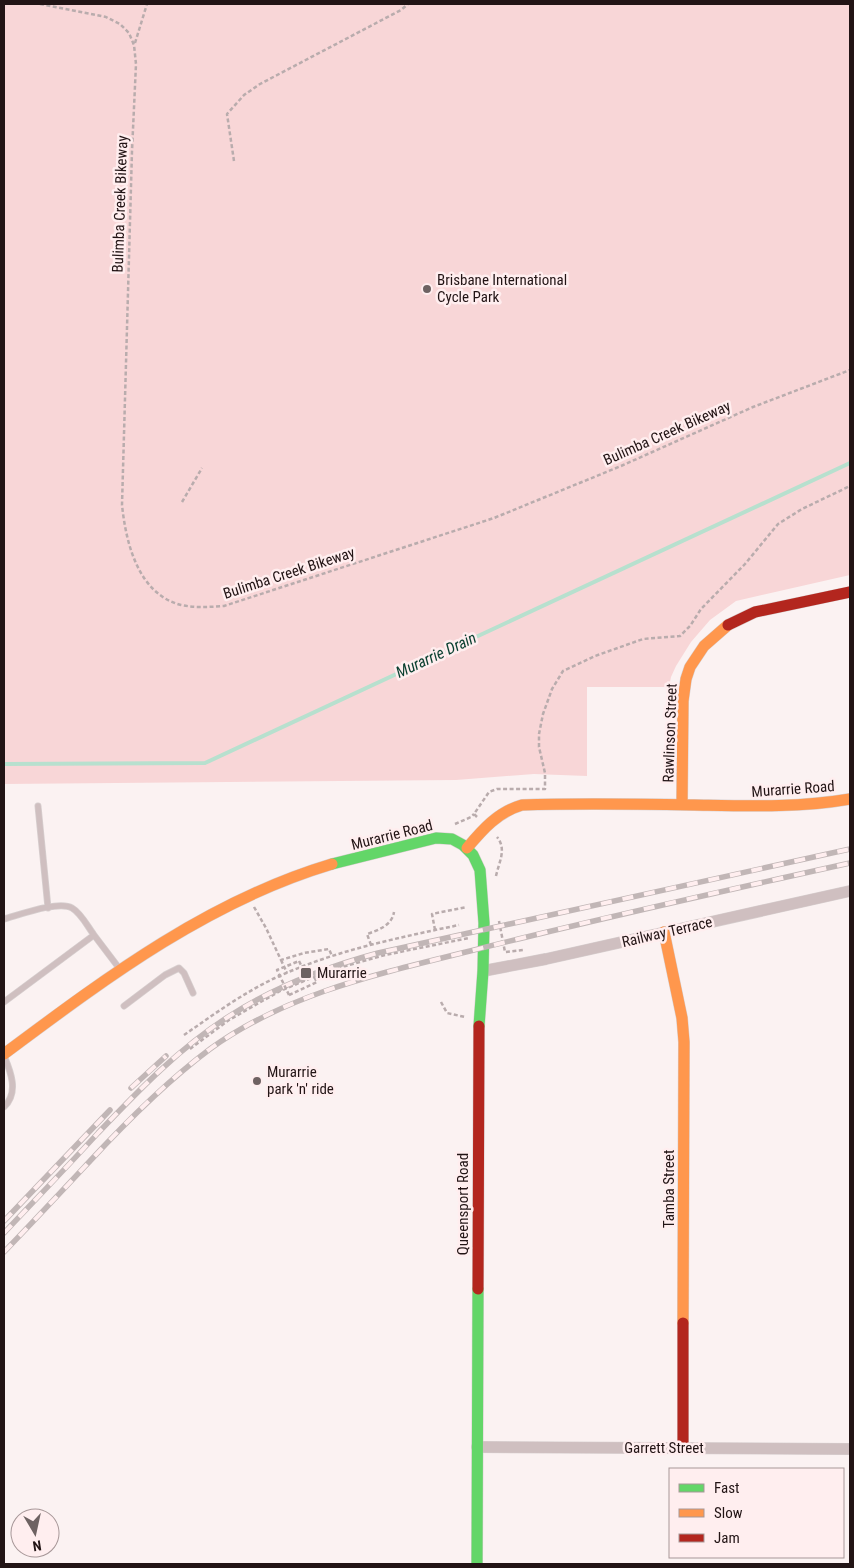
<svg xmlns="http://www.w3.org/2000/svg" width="854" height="1568" viewBox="0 0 854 1568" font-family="'Roboto Condensed',sans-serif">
	<rect width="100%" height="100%" fill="#fbf2f2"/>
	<path fill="#f8d6d7" d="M4,4H850V575L736,601L710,620L691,642L676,666L671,677L669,687H587V776L534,774L456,780L4,784Z"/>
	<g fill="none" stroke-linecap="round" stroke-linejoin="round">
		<path stroke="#b7e0ce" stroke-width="4" d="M4,764L205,763L850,463"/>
		<defs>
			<path id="lane" d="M38,806L48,908
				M4,919C19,915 59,900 72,908C81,913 88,927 94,935
				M4,1002L94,935L119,968
				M124,1006L165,975L179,968L184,973L193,993
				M4,1056C11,1072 19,1093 4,1107"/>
			<path id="street" d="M483,971L546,959L850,891
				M477,1447L850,1449"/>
			<path id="fast" d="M332,864L436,838L452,839L463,845L473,855L480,870L484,923L483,971L479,1026
				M477,1564L478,1289"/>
			<path id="slow" d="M682,805L683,701L686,679L690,667L704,646L728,625
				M467,848C483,829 498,812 522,805C579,803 637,804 694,805C747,806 798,808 850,799
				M664,932L682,1018L684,1042L683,1323
				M4,1054C106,978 208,901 332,864"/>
			<path id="jam" d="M728,625L755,612L850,592
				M478,1289L479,1026
				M683,1448V1323"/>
		</defs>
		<use href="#lane" stroke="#d7cfcf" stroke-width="7"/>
		<use href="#street" stroke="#d7cfcf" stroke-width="12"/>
		<use href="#fast" stroke="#d7cfcf" stroke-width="12"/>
		<use href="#slow" stroke="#d7cfcf" stroke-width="12"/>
		<use href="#jam" stroke="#d7cfcf" stroke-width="12"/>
		<path stroke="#b9acad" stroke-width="2.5" stroke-dasharray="4 2.5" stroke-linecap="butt" d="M40,4L106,17L120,24L129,33L134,45L136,64L132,151L122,505C126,543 138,594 181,605C196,608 209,607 224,606L494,518L621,466L753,407L850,370
			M135,43L147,4
			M234,161L227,114L244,95L260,84L401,10L408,4
			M182,502L202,468
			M477,817L474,814L489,792L497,789H545V773L539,747V734L543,714L552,689L563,671L595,656L643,639L680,636L690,626L701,609L745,564L778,524L802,509L850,486
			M455,824L471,817L474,814
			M496,876C499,862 507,849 497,837
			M254,907L266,928L281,960L304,953L329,949L332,956
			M499,921L505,952L523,950
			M435,930L432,914L467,907
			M371,945L367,934C379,930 392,925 394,912
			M281,960L287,973
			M299,961L302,967
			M289,995L317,982L314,977
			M441,1002L447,1013L465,1017
			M184,1035C213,1015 243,993 275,978C333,951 397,938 459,925
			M190,1049L229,1020L280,991L328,971L385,955L469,938"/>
		<use href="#lane" stroke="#cfbfc0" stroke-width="5.5"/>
		<use href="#street" stroke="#cfbfc0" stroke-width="11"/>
		<use href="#fast" stroke="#63d668" stroke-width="11"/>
		<use href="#slow" stroke="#ff974d" stroke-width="11"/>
		<use href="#jam" stroke="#b3261e" stroke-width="11"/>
		<defs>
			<path id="rail" d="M131,1088L166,1056
				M4,1221L110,1110
				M4,1233C35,1200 67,1167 98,1133C139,1090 180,1047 231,1015C277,986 326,967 378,953L850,849
				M4,1252C33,1222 61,1192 90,1161C127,1121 166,1082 210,1049C288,993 378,974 470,951C596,919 723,891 850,863"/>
		</defs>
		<use href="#rail" stroke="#c1b6b6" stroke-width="5.5"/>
		<use href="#rail" stroke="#ffeeef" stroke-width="4" stroke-dasharray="11" stroke-linecap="butt"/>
		<path stroke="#b9acad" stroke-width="2.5" stroke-dasharray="4 2.5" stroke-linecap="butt" d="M289,995L277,970L299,961"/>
	</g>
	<g fill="#6e6262" stroke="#ffeeef" stroke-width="2">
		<circle cx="427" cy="289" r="5"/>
		<rect x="300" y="967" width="12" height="12" rx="2.5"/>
		<circle cx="257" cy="1081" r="5"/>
	</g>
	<g text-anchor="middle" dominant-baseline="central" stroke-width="5" stroke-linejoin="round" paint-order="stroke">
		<g font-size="15" fill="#221415" stroke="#ffeeef">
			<text transform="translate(120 204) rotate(-88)">Bulimba Creek Bikeway</text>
			<text transform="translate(667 433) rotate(-24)">Bulimba Creek Bikeway</text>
			<text transform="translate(289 573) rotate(-18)">Bulimba Creek Bikeway</text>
			<text transform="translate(670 733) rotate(-88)">Rawlinson Street</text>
			<text transform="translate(793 789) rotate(-4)">Murarrie Road</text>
			<text transform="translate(392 835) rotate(-14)">Murarrie Road</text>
			<text transform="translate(667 932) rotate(-13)">Railway Terrace</text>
			<text transform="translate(669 1189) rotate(-90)">Tamba Street</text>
			<text transform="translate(463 1204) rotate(-90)">Queensport Road</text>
			<text x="664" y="1448">Garrett Street</text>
		</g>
		<g font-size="15" fill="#221415" stroke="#ffeeef" text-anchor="start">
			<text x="437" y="280">Brisbane International<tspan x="437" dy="17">Cycle Park</tspan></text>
			<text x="317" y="973">Murarrie</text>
			<text x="267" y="1072">Murarrie<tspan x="267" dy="17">park 'n' ride</tspan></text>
		</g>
		<g font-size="16" font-style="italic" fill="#093f2f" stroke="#ffeeef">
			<text transform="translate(436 655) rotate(-25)">Murarrie Drain</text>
		</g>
	</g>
	<rect width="854" height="1568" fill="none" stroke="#221415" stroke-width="10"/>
	<rect x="669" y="1468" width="175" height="90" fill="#ffeeef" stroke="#a79798"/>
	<rect x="679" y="1484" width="25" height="8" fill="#63d668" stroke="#a79798"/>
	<text x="714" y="1493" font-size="15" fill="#221415">Fast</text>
	<rect x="679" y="1509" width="25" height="8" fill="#ff974d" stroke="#a79798"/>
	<text x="714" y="1518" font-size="15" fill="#221415">Slow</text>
	<rect x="679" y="1534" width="25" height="8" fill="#b3261e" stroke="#a79798"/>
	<text x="714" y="1543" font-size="15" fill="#221415">Jam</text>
	<g transform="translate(35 1533) rotate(171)"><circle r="24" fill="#ffeeef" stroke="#a79798"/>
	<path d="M0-4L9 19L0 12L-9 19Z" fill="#6e6262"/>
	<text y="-8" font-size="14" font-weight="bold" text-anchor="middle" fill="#221415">N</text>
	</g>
</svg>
